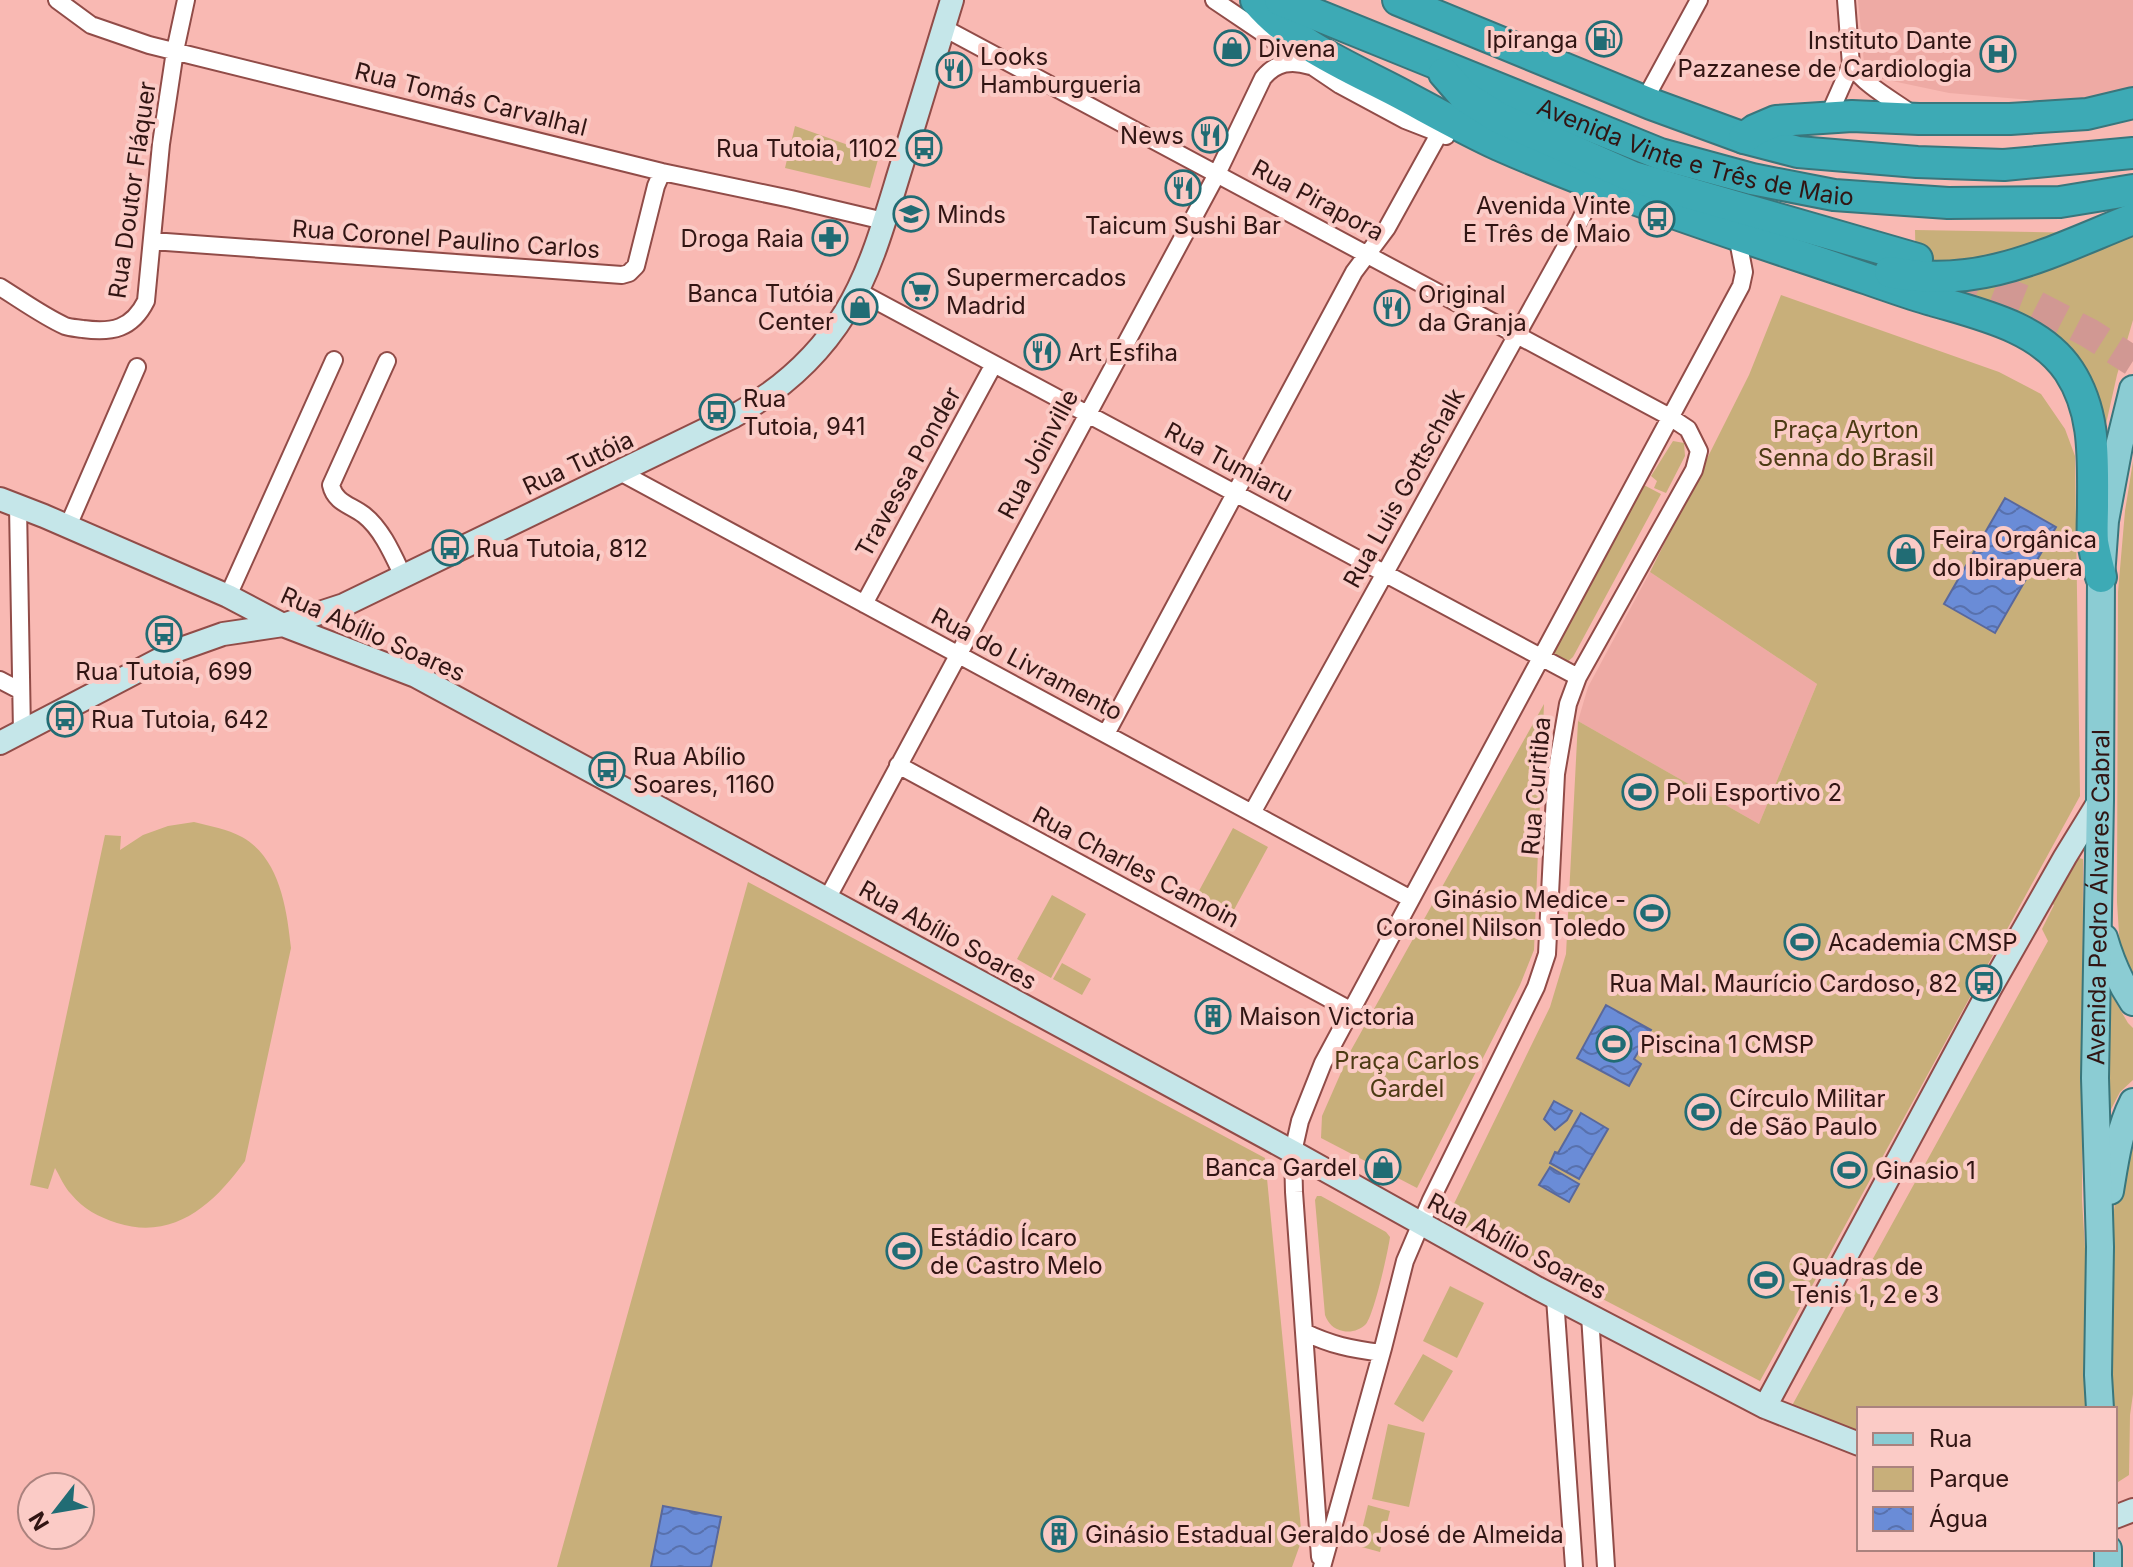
<svg xmlns="http://www.w3.org/2000/svg" width="2133" height="1567" viewBox="0 0 2133 1567" font-family="Inter,sans-serif">
	<defs>
		<pattern id="water-waves" width="16" height="10" patternUnits="userSpaceOnUse" patternTransform="scale(2)"><rect width="16" height="10" fill="#6a8cd7"/><path d="M0 5q4-4 8 0t8 0" fill="none" stroke="#5871ad"/></pattern>
	</defs>
	<rect width="100%" height="100%" fill="#f9b9b3"/>
	<path fill="#eeaaa4" d="M1858,0H2133V89L2077,104L1949,93L1878,78L1868,71L1864,63Z
		M1650,572L1817,684L1759,824L1578,721L1588,687Z"/>
	<path fill="#c8af7a" d="M795,126L879,156L870,188L785,168Z
		M2133,225V320L2117,375L2106,424L2097,399L1970,296L1916,273L1915,230L2089,233Z
		M1781,295L1999,372L2041,394L2065,429L2075,456L2080,796L1760,1381L1447,1218L1550,1007L1566,954L1578,721L1759,824L1817,684L1650,572L1749,375Z
		M1673,441L1684,443L1685,456L1666,493L1654,488L1657,481L1651,476Z
		M2133,461V983L2120,949L2117,902L2118,592L2125,511Z
		M1642,484L1661,494L1573,657L1565,664L1557,661L1554,652Z
		M1544,704L1534,950L1520,985L1417,1188L1321,1138L1322,1116L1350,1052Z
		M194,822C210,826 227,829 242,837C280,858 287,910 291,948L245,1161C214,1204 174,1241 117,1223C99,1217 83,1209 71,1194C64,1187 60,1176 55,1168L48,1189L30,1185L105,835L121,836L120,850L143,835L168,826Z
		M1233,828L1268,847L1229,919L1194,900Z
		M2075,857L2083,859L2082,1200L2095,1409H1859V1437L1789,1411L2048,941L2042,929L2054,905L2049,902Z
		M748,882L1265,1158L1302,1539L1292,1567H557Z
		M1052,895L1086,914L1051,978L1017,959Z
		M1062,963L1091,979L1082,995L1053,979Z
		M2111,994L2128,1023L2133,1028V1080L2120,1092L2108,1115Z
		M2133,1118V1394L2130,1415L2129,1475L2115,1484V1409H2108L2107,1254L2124,1147Z
		M1317,1196H1321L1386,1232L1390,1237C1388,1252 1374,1314 1366,1324C1360,1330 1351,1333 1343,1331C1333,1329 1328,1323 1325,1315L1315,1200Z
		M1450,1286L1484,1303L1457,1358L1423,1341Z
		M1423,1354L1453,1371L1423,1422L1394,1404Z
		M1388,1424L1425,1433L1409,1507L1372,1499Z
		M1368,1505L1390,1511L1380,1552L1358,1546Z"/>
	<path fill="url(#water-waves)" stroke="#59689c" stroke-width="2" d="M2005,498L2056,527L1995,633L1944,604Z
		M1606,1005L1651,1030L1634,1059L1641,1064L1629,1086L1577,1058Z
		M1554,1101L1572,1111L1567,1120L1555,1130L1544,1119Z
		M1581,1113L1608,1129L1579,1179L1550,1163L1555,1152L1558,1153Z
		M1550,1167L1579,1184L1569,1202L1539,1185Z
		M663,1506L721,1517L711,1567H651Z"/>
	<g fill="none" stroke-linecap="round" stroke-linejoin="round">
		<path stroke="#d19893" stroke-width="30" stroke-dasharray="30 15" stroke-linecap="butt" d="M1953,272L2027,301L2089,333L2133,361"/>
		<defs>
			<path id="street" d="M57,0L91,25L149,45L662,172L791,199L884,221
				M1214,0L1340,85L1405,120L1446,136
				M944,28L1670,417L1688,429L1699,451L1694,470L1578,677L1568,704L1556,774L1547,954L1536,987L1431,1200L1405,1261L1383,1348L1322,1567
				M1851,65C1867,87 1890,98 1912,114
				M1644,101L1699,0
				M1828,117L1851,65L1846,0
				M152,241L622,275L629,273L636,266L656,186L662,172
				M0,287C21,300 43,316 65,326C71,328 77,328 83,329C112,333 132,329 146,301L161,144L175,51L186,0
				M856,290L1578,677
				M387,361L331,485C335,503 351,505 364,515C382,529 393,555 403,576
				M620,472L1411,899
				M18,506L22,732
				M68,526L137,367
				M228,596L334,360
				M864,604L994,364
				M0,680L21,691
				M1106,734L1354,272L1387,228L1439,134
				M898,765L1352,1011
				M1252,813L1580,221L1588,204L1590,183
				M827,899L1217,174L1263,78C1276,62 1292,60 1310,66
				M1555,1298L1574,1567
				M1590,1315L1606,1567
				M1304,1332C1331,1345 1351,1349 1381,1353
				M1320,1557L1294,1192L1293,1152L1300,1121L1323,1063L1741,286L1744,272L1737,235"/>
			<path id="secondary" d="M0,499L44,516L228,596L283,625L416,676L1293,1152L1537,1288L1765,1407L1859,1444
				M0,743L178,650L223,634L283,625L344,605L734,416C779,391 818,357 845,313C872,270 887,212 902,164C918,110 935,55 952,0
				M1765,1407L1991,987L2065,857L2100,800
				M2115,1517L2133,1510"/>
			<g id="primary">
				<path d="M2104,938C2111,962 2119,981 2133,1002"/>
				<path d="M2110,1191C2115,1161 2119,1130 2133,1102"/>
				<path id="s1" d="M2100,1409L2098,1375L2100,1247L2095,1078L2100,800L2101,577L2105,521L2119,446L2133,389"/>
				<path d="M2108,1549V1567"/>
			</g>
			<g id="highway">
				<path d="M1256,0C1293,44 1347,66 1397,92C1431,110 1464,129 1499,145C1619,198 1744,237 1868,279C1889,286 1910,294 1932,300C1979,314 2040,327 2069,371C2096,412 2093,459 2093,505C2093,517 2092,530 2093,542C2095,554 2098,565 2101,577"/>
				<path id="s2" d="M1280,0L1660,154L1752,179L1834,195L1948,203L2060,202L2133,190"/>
				<path d="M1398,0L1651,104L1744,138L1798,152L1917,162L2004,165L2133,153"/>
				<path d="M1444,73L1464,96L1499,118L1633,177L1917,259"/>
				<path d="M1744,138L1755,130L1776,121L1852,116L1919,119H2010L2087,114L2133,103"/>
				<path d="M1890,272C1980,291 2052,251 2133,219"/>
			</g>
		</defs>
		<use href="#street" stroke="#914c48" stroke-width="20"/>
		<use href="#secondary" stroke="#914c48" stroke-width="26"/>
		<use href="#primary" stroke="#39767c" stroke-width="30"/>
		<use href="#highway" stroke="#39767c" stroke-width="34"/>
		<use href="#street" stroke="#fff" stroke-width="16"/>
		<use href="#secondary" stroke="#c5e6e9" stroke-width="22"/>
		<use href="#primary" stroke="#8bccd3" stroke-width="26"/>
		<use href="#highway" stroke="#3daab5" stroke-width="30"/>
	</g>
	<defs>
		<symbol id="fuel-ring" viewBox="-11 -11 22 22"><circle r="9.5" fill="#fbcbc6" stroke="#216c74" stroke-width="1.5"/><path d="M-5.5-6h7V0h2V4h1.3V-2.5L3-4.5l.8-.8L6-3V5H2.5V1h-1V6h-7ZM-4.2-4.7v3.2H.2V-4.7Z" fill="#216c74"/></symbol>
		<symbol id="shop-ring" viewBox="-11 -11 22 22"><circle r="9.5" fill="#fbcbc6" stroke="#216c74" stroke-width="1.5"/><path d="M-5-2.5h2.3a2.7 3.5 0 0 1 5.4 0H5L5.5 6h-11ZM-1.5-2.5h3a1.5 2.3 0 0 0-3 0Z" fill="#216c74"/></symbol>
		<symbol id="hospital-ring" viewBox="-11 -11 22 22"><circle r="9.5" fill="#fbcbc6" stroke="#216c74" stroke-width="1.5"/><path d="M-5-5h3v3.5h4V-5h3V5h-3V1.5h-4V5h-3Z" fill="#216c74"/></symbol>
		<symbol id="restaurant-ring" viewBox="-11 -11 22 22"><circle r="9.5" fill="#fbcbc6" stroke="#216c74" stroke-width="1.5"/><path d="M-5-6h1v4h1v-4h1v4h1v-4h1v5L-1.5 .5V6h-2V.5L-5-1ZM5-6V6H3V1.5H1.5Q1.5-4 5-6Z" fill="#216c74"/></symbol>
		<symbol id="bus-ring" viewBox="-11 -11 22 22"><circle r="9.5" fill="#fbcbc6" stroke="#216c74" stroke-width="1.5"/><path d="M-5-6H5V4H4V6H2V4H-2V6H-4V4H-5ZM-3.5-4V0h7V-4ZM-3.5 1.2v1.5H-2V1.2ZM2 1.2v1.5H3.5V1.2Z" fill="#216c74"/></symbol>
		<symbol id="school-ring" viewBox="-11 -11 22 22"><circle r="9.5" fill="#fbcbc6" stroke="#216c74" stroke-width="1.5"/><path d="M0-5L7-2L0 1L-7-2ZM-4 1L0 2.5L4 1V4Q0 6-4 4Z" fill="#216c74"/></symbol>
		<symbol id="pharmacy-ring" viewBox="-11 -11 22 22"><circle r="9.5" fill="#fbcbc6" stroke="#216c74" stroke-width="1.5"/><path d="M-2-6h4v4h4v4h-4v4h-4v-4h-4v-4h4Z" fill="#216c74"/></symbol>
		<symbol id="supermarket-ring" viewBox="-11 -11 22 22"><circle r="9.5" fill="#fbcbc6" stroke="#216c74" stroke-width="1.5"/><path d="M-6-5.5h2.5l.6 2H6L4.5 2H-2.5L-4.4-4H-6ZM-1.5 3.2a1.3 1.3 0 1 0 .1 0ZM3 3.2a1.3 1.3 0 1 0 .1 0Z" fill="#216c74"/></symbol>
		<symbol id="stadium-ring" viewBox="-11 -11 22 22"><circle r="9.5" fill="#fbcbc6" stroke="#216c74" stroke-width="1.5"/><path d="M0-5a6.5 5 0 1 0 0 10a6.5 5 0 1 0 0-10ZM-3.5-1.8h7v3.6h-7Z" fill="#216c74"/></symbol>
		<symbol id="building-ring" viewBox="-11 -11 22 22"><circle r="9.5" fill="#fbcbc6" stroke="#216c74" stroke-width="1.5"/><path d="M-4-6H4V6H1V3H-1V6H-4ZM-2.5-4.3h1.7v1.8h-1.7ZM.8-4.3h1.7v1.8H.8ZM-2.5-1h1.7V.8h-1.7ZM.8-1h1.7V.8H.8Z" fill="#216c74"/></symbol>
	</defs>
	<g fill-rule="evenodd">
		<use href="#fuel-ring" x="1584" y="19" width="40" height="40"/>
		<use href="#shop-ring" x="1212" y="28" width="40" height="40"/>
		<use href="#hospital-ring" x="1978" y="34" width="40" height="40"/>
		<use href="#restaurant-ring" x="934" y="50" width="40" height="40"/>
		<use href="#restaurant-ring" x="1190" y="115" width="40" height="40"/>
		<use href="#bus-ring" x="904" y="128" width="40" height="40"/>
		<use href="#restaurant-ring" x="1163" y="168" width="40" height="40"/>
		<use href="#school-ring" x="891" y="194" width="40" height="40"/>
		<use href="#bus-ring" x="1637" y="199" width="40" height="40"/>
		<use href="#pharmacy-ring" x="810" y="218" width="40" height="40"/>
		<use href="#supermarket-ring" x="900" y="271" width="40" height="40"/>
		<use href="#shop-ring" x="840" y="287" width="40" height="40"/>
		<use href="#restaurant-ring" x="1372" y="288" width="40" height="40"/>
		<use href="#restaurant-ring" x="1022" y="332" width="40" height="40"/>
		<use href="#bus-ring" x="697" y="392" width="40" height="40"/>
		<use href="#bus-ring" x="430" y="528" width="40" height="40"/>
		<use href="#shop-ring" x="1886" y="533" width="40" height="40"/>
		<use href="#bus-ring" x="144" y="614" width="40" height="40"/>
		<use href="#bus-ring" x="45" y="699" width="40" height="40"/>
		<use href="#bus-ring" x="587" y="750" width="40" height="40"/>
		<use href="#stadium-ring" x="1620" y="772" width="40" height="40"/>
		<use href="#stadium-ring" x="1632" y="893" width="40" height="40"/>
		<use href="#stadium-ring" x="1782" y="922" width="40" height="40"/>
		<use href="#bus-ring" x="1964" y="963" width="40" height="40"/>
		<use href="#building-ring" x="1193" y="996" width="40" height="40"/>
		<use href="#stadium-ring" x="1594" y="1024" width="40" height="40"/>
		<use href="#stadium-ring" x="1683" y="1092" width="40" height="40"/>
		<use href="#shop-ring" x="1363" y="1147" width="40" height="40"/>
		<use href="#stadium-ring" x="1829" y="1150" width="40" height="40"/>
		<use href="#stadium-ring" x="884" y="1231" width="40" height="40"/>
		<use href="#stadium-ring" x="1746" y="1260" width="40" height="40"/>
		<use href="#building-ring" x="1039" y="1514" width="40" height="40"/>
	</g>
	<g text-anchor="middle" dominant-baseline="central" stroke-width="8" stroke-linejoin="round" paint-order="stroke">
		<g font-size="24" fill="#311513" stroke="#fbcbc6" text-anchor="start">
			<text x="1578" y="39" text-anchor="end">Ipiranga</text>
			<text x="1972" y="40" text-anchor="end">Instituto Dante<tspan x="1972" dy="28">Pazzanese de Cardiologia</tspan></text>
			<text x="1258" y="48">Divena</text>
			<text x="980" y="56">Looks<tspan x="980" dy="28">Hamburgueria</tspan></text>
			<text x="1184" y="135" text-anchor="end">News</text>
			<text x="898" y="148" text-anchor="end">Rua Tutoia, 1102</text>
			<text x="1631" y="205" text-anchor="end">Avenida Vinte<tspan x="1631" dy="28">E Três de Maio</tspan></text>
			<text x="937" y="214">Minds</text>
			<text x="1183" y="225" text-anchor="middle">Taicum Sushi Bar</text>
			<text x="804" y="238" text-anchor="end">Droga Raia</text>
			<text x="946" y="277">Supermercados<tspan x="946" dy="28">Madrid</tspan></text>
			<text x="834" y="293" text-anchor="end">Banca Tutóia<tspan x="834" dy="28">Center</tspan></text>
			<text x="1418" y="294">Original<tspan x="1418" dy="28">da Granja</tspan></text>
			<text x="1068" y="352">Art Esfiha</text>
			<text x="743" y="398">Rua<tspan x="743" dy="28">Tutoia, 941</tspan></text>
			<text x="1932" y="539">Feira Orgânica<tspan x="1932" dy="28">do Ibirapuera</tspan></text>
			<text x="476" y="548">Rua Tutoia, 812</text>
			<text x="164" y="671" text-anchor="middle">Rua Tutoia, 699</text>
			<text x="91" y="719">Rua Tutoia, 642</text>
			<text x="633" y="756">Rua Abílio<tspan x="633" dy="28">Soares, 1160</tspan></text>
			<text x="1666" y="792">Poli Esportivo 2</text>
			<text x="1626" y="899" text-anchor="end">Ginásio Medice -<tspan x="1626" dy="28">Coronel Nilson Toledo</tspan></text>
			<text x="1828" y="942">Academia CMSP</text>
			<text x="1958" y="983" text-anchor="end">Rua Mal. Maurício Cardoso, 82</text>
			<text x="1239" y="1016">Maison Victoria</text>
			<text x="1640" y="1044">Piscina 1 CMSP</text>
			<text x="1729" y="1098">Círculo Militar<tspan x="1729" dy="28">de São Paulo</tspan></text>
			<text x="1357" y="1167" text-anchor="end">Banca Gardel</text>
			<text x="1875" y="1170">Ginasio 1</text>
			<text x="930" y="1237">Estádio Ícaro<tspan x="930" dy="28">de Castro Melo</tspan></text>
			<text x="1792" y="1266">Quadras de<tspan x="1792" dy="28">Tenis 1, 2 e 3</tspan></text>
			<text x="1085" y="1534">Ginásio Estadual Geraldo José de Almeida</text>
		</g>
		<g font-size="24" fill="#311513" stroke="#fbcbc6">
			<text transform="translate(471 99) rotate(14)">Rua Tomás Carvalhal</text>
			<text stroke="none"><textPath href="#s2" startOffset="444">Avenida Vinte e Três de Maio</textPath></text>
			<text transform="translate(132 190) rotate(-82)">Rua Doutor Fláquer</text>
			<text transform="translate(1318 200) rotate(28)">Rua Pirapora</text>
			<text transform="translate(446 239) rotate(4)">Rua Coronel Paulino Carlos</text>
			<text transform="translate(1038 454) rotate(-62)">Rua Joinville</text>
			<text transform="translate(1229 462) rotate(28)">Rua Tumiaru</text>
			<text transform="translate(578 463) rotate(-25)">Rua Tutóia</text>
			<text transform="translate(908 472) rotate(-61)">Travessa Ponder</text>
			<text transform="translate(1404 488) rotate(-61)">Rua Luis Gottschalk</text>
			<text transform="translate(373 634) rotate(24)">Rua Abílio Soares</text>
			<text transform="translate(1027 664) rotate(28)">Rua do Livramento</text>
			<text transform="translate(1536 786) rotate(-85)">Rua Curitiba</text>
			<text transform="translate(1136 867) rotate(28)">Rua Charles Camoin</text>
			<text stroke="none"><textPath href="#s1" startOffset="512">Avenida Pedro Álvares Cabral</textPath></text>
			<text transform="translate(948 935) rotate(29)">Rua Abílio Soares</text>
			<text transform="translate(1517 1246) rotate(28)">Rua Abílio Soares</text>
		</g>
		<g font-size="24" fill="#4c3b14" stroke="#fbcbc6">
			<text x="1846" y="429">Praça Ayrton<tspan x="1846" dy="28">Senna do Brasil</tspan></text>
			<text x="1407" y="1060">Praça Carlos<tspan x="1407" dy="28">Gardel</tspan></text>
		</g>
	</g>
	<rect x="1857" y="1407" width="260" height="144" fill="#fbcbc6" stroke="#aa827e" stroke-width="2"/>
	<rect x="1873" y="1433" width="40" height="12" fill="#8bccd3" stroke="#aa827e" stroke-width="2"/>
	<text x="1929" y="1447" font-size="24" fill="#311513">Rua</text>
	<rect x="1873" y="1467" width="40" height="24" fill="#c8af7a" stroke="#aa827e" stroke-width="2"/>
	<text x="1929" y="1487" font-size="24" fill="#311513">Parque</text>
	<rect x="1873" y="1507" width="40" height="24" fill="url(#water-waves)" stroke="#aa827e" stroke-width="2"/>
	<text x="1929" y="1527" font-size="24" fill="#311513">Água</text>
	<g transform="translate(56 1511) rotate(239)"><circle r="38" fill="#fbcbc6" stroke="#aa827e" stroke-width="2"/>
	<path d="M0-6L14 30L0 20L-14 30Z" fill="#216c74"/>
	<text y="-12" font-size="22" font-weight="bold" text-anchor="middle" fill="#311513">N</text>
	</g>
</svg>
